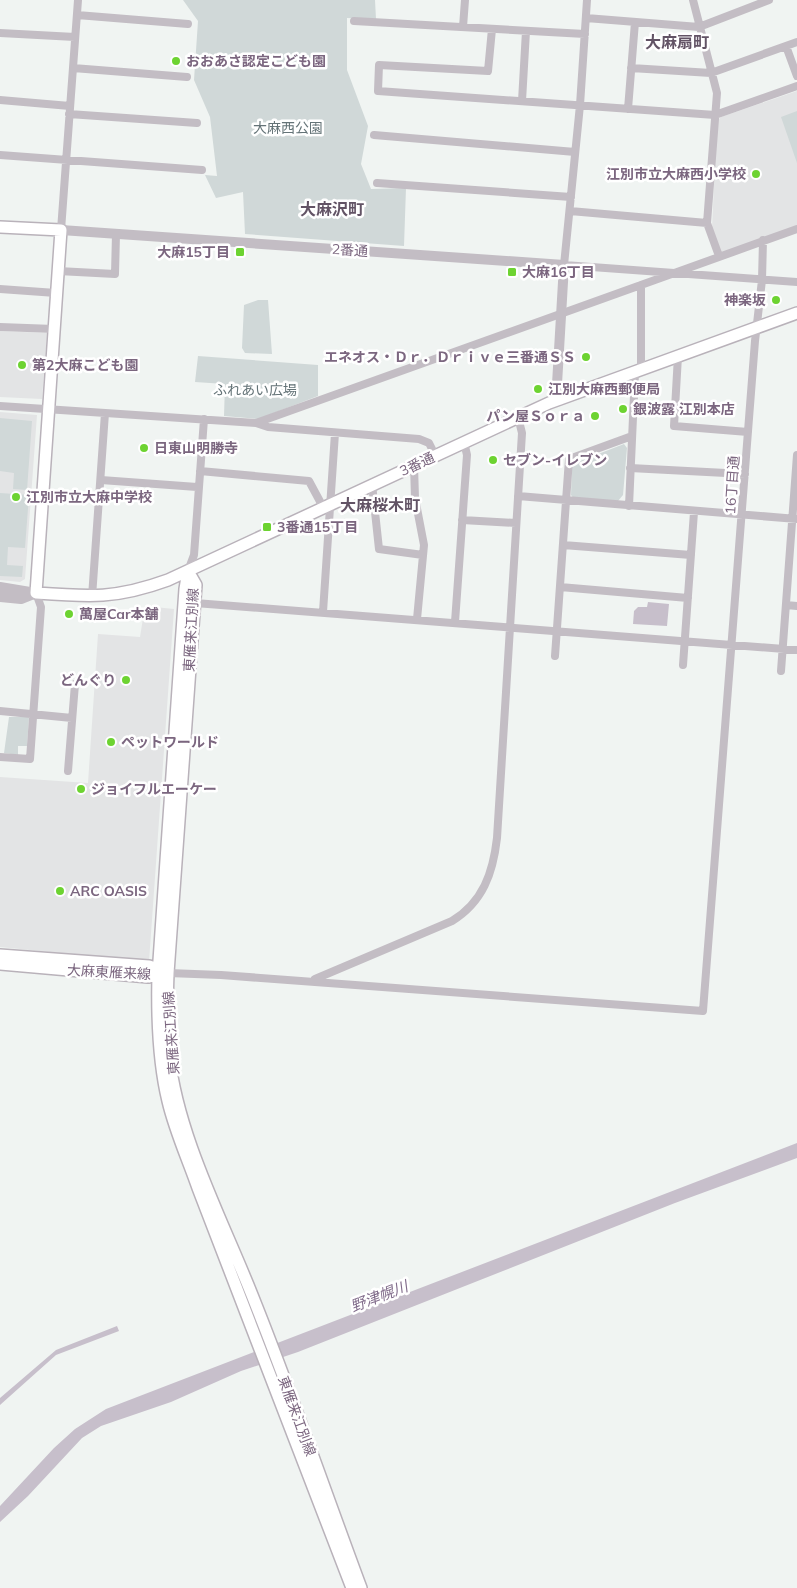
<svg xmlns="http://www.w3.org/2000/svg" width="797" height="1588" viewBox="0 0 797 1588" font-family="Mulish,'Noto Sans JP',sans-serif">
	<rect width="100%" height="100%" fill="#f0f4f2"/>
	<path fill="#e3e4e5" d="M797,91V226L721,253L712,228L717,121L721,117Z
		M0,331L47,333L42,399L0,397Z
		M0,412L37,415L25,579L20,582L0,580Z
		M145,606L174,609L149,962L0,947V777L88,783L98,634L140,637Z"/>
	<path fill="#d0d8d8" d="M183,0H375L376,19L347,18V70L368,126L361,164L371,189L406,188L404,246L245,234L243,192L216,198L205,175L217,176L210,117L194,80L198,21Z
		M797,111V163L781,117Z
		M258,300H268L272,354L245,353L242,348L244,305Z
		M198,356L318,365V396L258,419L224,416L225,384L195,382Z
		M0,418L32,421L27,490L13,489L14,473L0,471Z
		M624,444L627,448L623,495L618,501L574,499L571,495L572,466L575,463Z
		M0,493L29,495L25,548L8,547L7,565L23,566L22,577L0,576Z
		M9,717H29L27,746H18V755L4,753Z"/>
	<path fill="#c7bfcb" d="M648,602L669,604L667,626L633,624L634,611L638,607H647Z
		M797,1143V1158L675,1203L298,1352L241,1371L171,1402L101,1426L82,1438L28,1496L0,1522V1506L54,1448L75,1429L106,1409Z
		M117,1326L119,1331L56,1355L0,1405V1398L56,1350Z"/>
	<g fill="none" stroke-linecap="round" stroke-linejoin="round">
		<defs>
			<path id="secondary" d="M0,227L61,230L36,593C90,597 116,599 168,580L549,403L797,313
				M188,571L196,585L168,973C167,1000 166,1028 169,1056C178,1139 226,1227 256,1305C293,1398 326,1494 361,1588
				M188,571L185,589L158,975C157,1017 158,1060 168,1101C175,1131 188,1159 198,1188L352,1588
				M0,955L149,966L164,971
				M0,964L148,977L164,974"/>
		</defs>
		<use href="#secondary" stroke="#b9b2ba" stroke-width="14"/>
		<path stroke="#c3bdc4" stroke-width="8" d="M587,0L580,105L564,265L797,282
			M693,0L717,93L707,223L719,256
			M77,15L188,24
			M586,18L699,27L769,0
			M354,21L585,34
			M463,27L465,0
			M492,29L488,71L379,65L378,91L715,115L797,86
			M0,33L75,37
			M786,46L797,76
			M73,68L187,77
			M631,68L711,73L797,42
			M0,100L70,106
			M522,101L526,31
			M628,109L635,22
			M69,114L197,123
			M374,135L575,152
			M0,155L202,170
			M377,183L571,197
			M570,211L707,223
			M61,230L78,0
			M58,271L115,274L116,234
			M641,285V370
			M0,289L56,293
			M0,327L54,329
			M678,356L674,426L748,432
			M0,406L256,423L797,229
			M256,423L268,427L419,439L429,443L435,455
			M414,465L415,498L424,545L417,619
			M630,468L745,474
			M200,471L309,481L323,507
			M101,480L197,487
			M372,484L379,549L423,555
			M518,496L797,519
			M629,506L635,373
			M462,520L516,523
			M563,545L691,555
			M188,571L194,555L204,419
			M560,587L688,598
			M92,597L105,413
			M195,603L797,650
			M786,605L797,606
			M323,612L335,433
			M455,622L467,455L464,442
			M555,656L569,459L632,436
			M683,665L694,512
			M781,671L797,455
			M0,711L72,718
			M0,757L30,759L41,607L36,593
			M68,771L75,684
			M168,973L221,975L703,1011L755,341L762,280L763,240
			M315,979L452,921C483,902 493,873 497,838L522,433L518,417"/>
		<path stroke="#c3bdc4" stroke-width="10" d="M61,230L564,265L557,384L560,400
			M0,587L36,593
			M0,597L21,599L36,593"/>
		<use href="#secondary" stroke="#fff" stroke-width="11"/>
	</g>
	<g fill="#6dd331" stroke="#fff" stroke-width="2">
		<circle cx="176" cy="61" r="5"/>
		<circle cx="756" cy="174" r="5"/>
		<rect x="235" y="247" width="10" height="10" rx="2.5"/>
		<rect x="507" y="267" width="10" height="10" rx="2.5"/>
		<circle cx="776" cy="300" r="5"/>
		<circle cx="586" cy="357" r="5"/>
		<circle cx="22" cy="365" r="5"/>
		<circle cx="538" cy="389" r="5"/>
		<circle cx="623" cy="409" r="5"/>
		<circle cx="595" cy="416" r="5"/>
		<circle cx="144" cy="448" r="5"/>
		<circle cx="493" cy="460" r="5"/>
		<circle cx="16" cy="497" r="5"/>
		<rect x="262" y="522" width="10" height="10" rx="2.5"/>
		<circle cx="69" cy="614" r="5"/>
		<circle cx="126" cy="680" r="5"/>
		<circle cx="111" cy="742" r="5"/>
		<circle cx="81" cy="789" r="5"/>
		<circle cx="60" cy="891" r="5"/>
	</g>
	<g text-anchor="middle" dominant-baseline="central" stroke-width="5" stroke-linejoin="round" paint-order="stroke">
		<g font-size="14" font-weight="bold" fill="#7b667f" stroke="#fff" text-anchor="start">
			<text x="186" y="61">おおあさ認定こども園</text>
			<text x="746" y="174" text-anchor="end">江別市立大麻西小学校</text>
			<text x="230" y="252" text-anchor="end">大麻15丁目</text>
			<text x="522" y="272">大麻16丁目</text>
			<text x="766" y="300" text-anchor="end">神楽坂</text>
			<text x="576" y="357" text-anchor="end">エネオス・Ｄｒ．Ｄｒｉｖｅ三番通ＳＳ</text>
			<text x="32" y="365">第2大麻こども園</text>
			<text x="548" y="389">江別大麻西郵便局</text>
			<text x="633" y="409">銀波露 江別本店</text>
			<text x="585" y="416" text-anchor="end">パン屋Ｓｏｒａ</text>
			<text x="154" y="448">日東山明勝寺</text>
			<text x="503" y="460">セブン-イレブン</text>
			<text x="26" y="497">江別市立大麻中学校</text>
			<text x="277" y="527">3番通15丁目</text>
			<text x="79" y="614">萬屋Car本舗</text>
			<text x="116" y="680" text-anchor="end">どんぐり</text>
			<text x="121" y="742">ペットワールド</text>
			<text x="91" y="789">ジョイフルエーケー</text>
			<text x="70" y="891">ARC OASIS</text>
		</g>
		<g font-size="14" fill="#647377" stroke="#fff">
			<text x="288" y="128">大麻西公園</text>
			<text x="255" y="390">ふれあい広場</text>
		</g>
		<g font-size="14" fill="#7b667f" stroke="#fff">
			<text transform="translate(350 250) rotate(4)">2番通</text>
			<text transform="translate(417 464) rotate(-25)">3番通</text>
			<text transform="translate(732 485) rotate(-86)">16丁目通</text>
			<text transform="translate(191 630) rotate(-87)">東雁来江別線</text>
			<text transform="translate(109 972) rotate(3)">大麻東雁来線</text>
			<text transform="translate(171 1033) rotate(-94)">東雁来江別線</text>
			<text transform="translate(297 1416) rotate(70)">東雁来江別線</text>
		</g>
		<g font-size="15" font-style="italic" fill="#806b8a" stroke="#fff">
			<text transform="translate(379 1296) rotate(-21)">野津幌川</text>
		</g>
		<g font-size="16" font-weight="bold" fill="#625365" stroke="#fff">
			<text x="677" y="42">大麻扇町</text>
			<text x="332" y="209">大麻沢町</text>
			<text x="380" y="505">大麻桜木町</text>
		</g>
	</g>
</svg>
